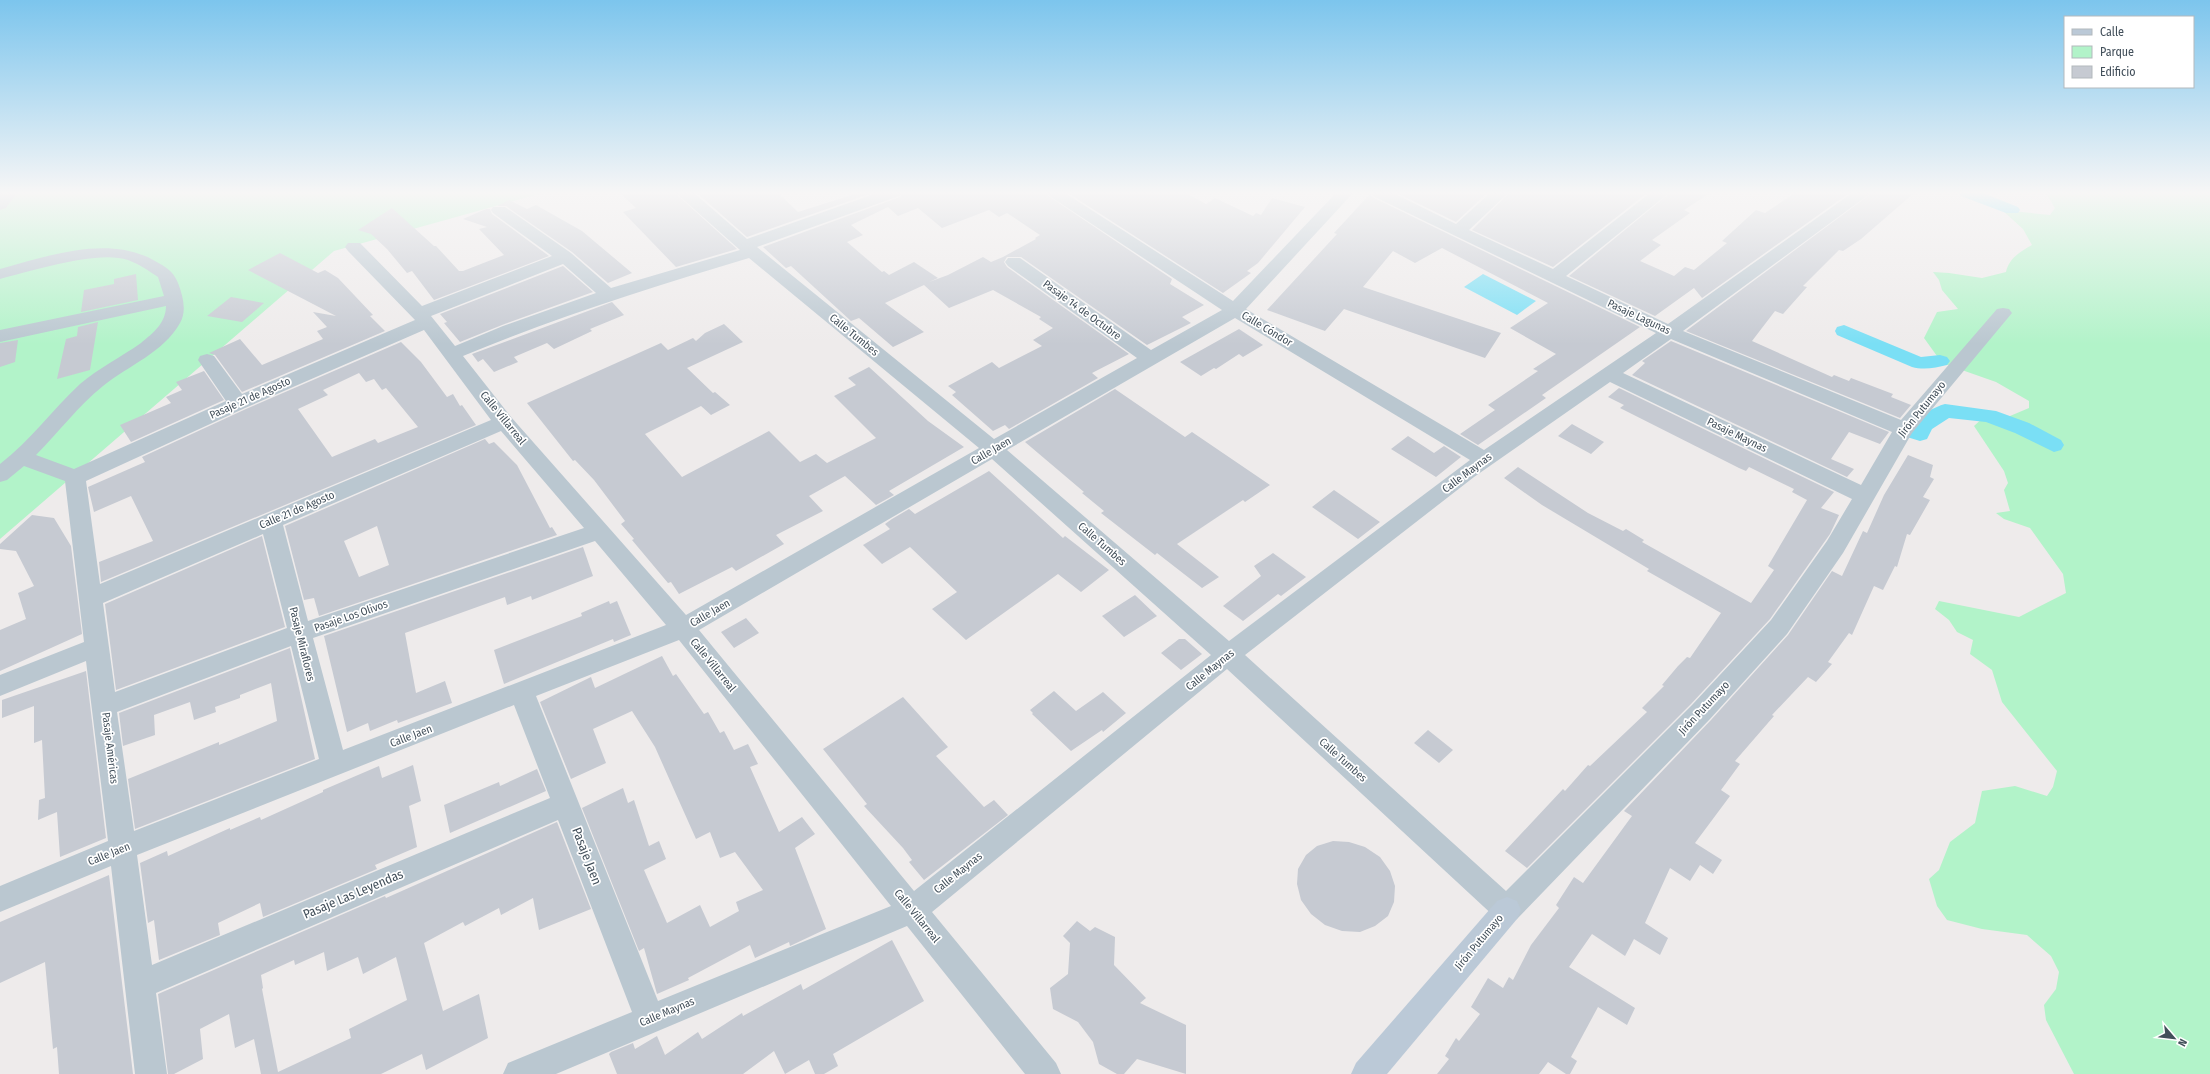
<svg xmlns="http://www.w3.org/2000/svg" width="2210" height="1074" viewBox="0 0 2210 1074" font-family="'Fira Sans Condensed',sans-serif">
	<rect width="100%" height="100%" fill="#eeebeb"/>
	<path fill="#b2f3c9" d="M0,193H542L334,251L0,539Z
		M2046,193H2210V1074H2074L2046,1020L2044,1005L2056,989L2059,972L2051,956L2027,935L1982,929L1947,920L1937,906L1929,879L1939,870L1950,842L1975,823L1982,791L2015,786L2047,796L2053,787L2057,771L2002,702L1992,670L1970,654L1973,640L1957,632L1949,620L1935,609L1939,601L2019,617L2066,593L2063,574L2030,528L2004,519L1996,513L2010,511L2004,490L2008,483L2004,471L1974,426L1985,416H2010L2029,408V401L1996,382L1942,363L1924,338L1937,312L1958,309L1942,290L1939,280L1933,272L1949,273L1982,278L2006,272C2009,258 2020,252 2032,245L2023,229L2002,210L2050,215L2055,208Z"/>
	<path fill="#7adff5" d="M1483,274L1536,301L1517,315L1464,287Z"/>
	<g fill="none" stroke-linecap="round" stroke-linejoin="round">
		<path fill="#7adff5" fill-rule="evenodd" d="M1959,193H1983L2018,207L2020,210L2018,213H2006L1961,196Z
			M1844,325L1921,357L1940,355L1947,357L1950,361L1947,365C1936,368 1923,370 1912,367L1837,335L1835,331L1837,327Z
			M1945,404L1996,411L2029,423L2061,440L2064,445L2061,450L2054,452L2015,433L1986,422L1949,418L1932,429L1927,439L1920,441L1897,434L1894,429L1897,424L1904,422L1914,425C1920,415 1934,407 1945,404Z"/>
	</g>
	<path fill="#c6cad2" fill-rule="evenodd" d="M620,193H675L737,249L676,267L623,212L636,208Z
		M697,193H778L798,212L858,193H872L747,237Z
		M902,193H1044L1172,279L1170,284L1204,305L1182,317L1191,323L1147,345L1021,257H1007L1004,262L1007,267L1129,354L1092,373L1098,378L1009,429L1005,425L993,431L952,395L956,392L948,386L992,362L999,368L1042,346L1033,340L1053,328L1039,319L1041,317L993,290L949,308L924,285L885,303L924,332L893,347L859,318L851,321L791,266L786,268L763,247L900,197ZM888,207L898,216L918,208L942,228L989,210L999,217L1007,213L1040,235L1035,238L1036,239L1003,257L991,262L983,257L948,275L929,282L938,278L914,262L889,275L884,271L882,272L847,242L863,235L851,225Z
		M1068,193H1186L1206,204L1215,198L1253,216L1256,213L1261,215L1272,198L1305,207L1258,263L1247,271L1251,273L1223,293Z
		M1397,193H1487L1456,222Z
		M1509,193H1647L1553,267L1472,230Z
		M1670,193H1710L1684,210L1690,213L1652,240L1661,245L1640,261L1674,276L1685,267L1694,270L1727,243L1722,241L1756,210L1765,213L1795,193H1849L1702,298L1694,288L1655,316L1569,276Z
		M1872,193H1914L1861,239L1843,251L1839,250L1803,286L1807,287L1783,314L1775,311L1752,341L1832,377L1834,375L1849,381L1851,378L1893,394L1891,397L1911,405L1900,418L1686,331Z
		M1370,194L1372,197L1640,327L1542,395L1546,398L1478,445L1460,434L1495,410L1488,405L1538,371L1533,369L1556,354L1510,328L1548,303L1442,248L1415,263L1393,251L1363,287L1501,333L1485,358L1344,309L1325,331L1267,310L1337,234L1334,233Z
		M509,200L527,209L536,205L582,231L632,273L608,283L572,252L506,206H497Z
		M392,208L434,246H436L459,271H463L504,255L479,229L487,227L463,219L486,209H490L492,214L549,256L434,300L412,271L407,273L387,249L371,234L358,230Z
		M280,253L318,273L325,270L338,278L373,315L370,316L385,331L242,392L215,355L209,353L240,339L262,365L323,339L317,331L327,327L313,312L336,316L248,270Z
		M563,266L593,292L502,325L460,342L444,323L447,322L440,314Z
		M136,274L138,300L81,312L84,290L114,284V279Z
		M231,297L264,303L242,322L207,316Z
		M612,302L624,315L590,329L592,331L554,349L547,343L514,357L518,362L494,372L483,359L478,362L472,354Z
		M98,322L90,370L57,379L66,339L77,336L78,327Z
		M724,324L743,342L687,368L713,393L715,392L730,405L711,415L701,406L645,434L682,477L769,431L800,462L816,454L827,463L876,438L834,396L856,385L848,378L869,367L928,421L964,447L889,491L894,495L876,505L845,476L809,496L823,511L776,535L784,544L736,571L732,567L679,594L671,582L668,583L632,540L634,539L621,524L625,521L594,480L575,460L573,461L527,403L661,343L668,350L693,338L696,341L705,333Z
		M1239,329L1263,345L1243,357L1239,354L1216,369L1214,368L1201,376L1180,362Z
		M18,340L15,362L0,367V343Z
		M1671,341L1889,432L1880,444L1849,432L1831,459L1854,469L1847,477L1632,375L1645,363L1642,361Z
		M401,342L421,362L447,397L453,394L460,406L462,405L476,425L101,582L99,562L153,541L131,496L94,512L88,487L145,462L142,457L246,409ZM359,373L366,382L374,379L382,390L386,388L418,427L378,443L375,439L332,457L298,409L328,395L323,390Z
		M204,371L224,400L131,442L120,425L171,403L166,397L182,390L176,382Z
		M1619,388L1834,492L1821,508L1839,515L1830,534L1770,619L1691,704L1527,868L1505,851L1563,789L1565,791L1588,765L1590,766L1647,712L1642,708L1664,686L1662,685L1678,666L1687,657L1690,658L1721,613L1647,571L1649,569L1542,505L1504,478L1518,467L1588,513L1623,531L1626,529L1644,540L1642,542L1751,603L1774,570L1768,566L1807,500L1792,492L1794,489L1749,467L1746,471L1739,468L1620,408L1624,405L1608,397Z
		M1115,389L1185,437L1192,432L1270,485L1245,502L1243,500L1177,544L1219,577L1202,588L1157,553L1155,555L1101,513L1104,511L1082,493L1084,492L1025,442Z
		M1572,424L1604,442L1591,454L1558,436Z
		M1408,436L1434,453L1444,446L1461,457L1436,477L1391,449Z
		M485,439L489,444L494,442L517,465L550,528L552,527L557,535L319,616L314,598L304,600L285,526ZM377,526L389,565L359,577L344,541Z
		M1908,455L1933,465L1930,477L1934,479L1923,497L1930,500L1910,535L1907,534L1897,567L1895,566L1883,590L1874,586L1852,635L1849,633L1828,662L1832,664L1816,682L1808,677L1772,715L1774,716L1735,761L1740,764L1721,790L1730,796L1695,843L1722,860L1713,874L1700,865L1690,881L1670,868L1645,923L1668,938L1660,955L1634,939L1625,956L1592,934L1569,967L1635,1008L1627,1025L1598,1007L1571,1057L1577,1061L1570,1074H1566L1548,1062L1539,1074H1437L1449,1059L1445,1056L1456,1038L1459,1041L1480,1014L1471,1007L1488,978L1503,988L1509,977L1513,980L1531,945L1559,908L1556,905L1574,877L1583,883L1629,820L1632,816L1624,811L1711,720L1788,635L1832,571L1842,576L1863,531L1867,533L1884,495Z
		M989,471L1063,538L1065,536L1109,570L1081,592L1058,574L966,640L932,609L957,592L910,547L882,564L863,545L890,529L885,524L892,519L909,509L915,514Z
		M1334,490L1380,522L1358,539L1312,507Z
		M32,515L54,518L71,546L82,634L0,671V630L26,619L18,593L34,586L16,551L0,549V544Z
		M262,536L285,627L116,690L105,604Z
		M583,547L593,576L532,600L531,596L507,605L505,597L405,633L416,693L445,681L452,703L398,723L397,720L370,731L368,723L347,732L324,636Z
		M1273,553L1306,577L1281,596L1278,594L1243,621L1223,606L1261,576L1254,566Z
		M1135,595L1157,616L1124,637L1102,616Z
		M609,601L610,604L617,601L631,635L614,642L613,639L504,684L494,650L582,616L581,613Z
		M746,618L759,633L734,648L721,632Z
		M1179,639H1185L1202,654L1181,670L1161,653Z
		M290,648L315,759L135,829L128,779L219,742V745L277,721L271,683L240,695V698L215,707L216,712L194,720L190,702L154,715L155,735L123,746L119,713Z
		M662,656L673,676L676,674L704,714L708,712L720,733L724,731L734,750L748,744L758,764L750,767L779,832L802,817L815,834L795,848L826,929L790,946L789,942L755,958L750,945L688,978L689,980L657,994L644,948L639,951L582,808L623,788L628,803L634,800L649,846L659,841L666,859L644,870L667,923L700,905L710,927L739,911L736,902L763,890L735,852L720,858L710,832L696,839L655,747L632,711L593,729L606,763L571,779L540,702L591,677L595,688Z
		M86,671L106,838L60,857L57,812L38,820L39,800L45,798L42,740L34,743V706L2,718V700Z
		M1054,691L1076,711L1103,692L1126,713L1103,732L1102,730L1071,751L1032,714L1033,713L1030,710Z
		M903,697L948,747L936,756L984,807L994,800L1008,815L924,880L909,862L912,860L903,848L864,806L867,804L823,749Z
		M1428,730L1453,750L1439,763L1414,743Z
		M413,765L421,801L409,806L417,847L375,865L377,869L263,917L260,903L218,923L220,935L159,960L154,920L148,923L140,863L167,851L168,856L230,828V830L260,817L261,820L323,792V790L379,766L382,778Z
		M537,769L546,791L450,833L444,805L499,782L500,786Z
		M557,822L591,909L539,930L533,898L501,915L499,908L465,926L463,922L424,943L443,1011L479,994L488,1038L426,1070L422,1054L381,1074H261L254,1039L235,1048L229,1014L200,1029L203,1059L174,1074H168L158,994L385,896L386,898ZM324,952L327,971L358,957L363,974L396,957L407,1000L349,1029L351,1038L278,1072L262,989L263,988L261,975L294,960L295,965Z
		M1333,841L1349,842L1365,847L1380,857L1390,871L1395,886L1394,902L1388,916L1375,926L1360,932L1342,931L1325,925L1311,914L1301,900L1297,884L1298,869L1306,855L1317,846Z
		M109,875L133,1074H59L57,1047L53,1049L45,962L0,983V922Z
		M1077,921L1090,931L1095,927L1115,937L1114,965L1146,998L1140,1003L1186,1025V1074L1137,1059L1124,1074H1117L1099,1064L1093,1042L1078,1022L1053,1009L1050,988L1068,974L1070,943L1063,936Z
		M892,940L924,1001L833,1054L838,1066L824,1074H815L809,1060L785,1074L774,1051L743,1074H617L609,1054L611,1052L633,1043L635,1049L657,1036L665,1055L698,1032L702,1039L742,1013L743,1016L801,984L803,990Z"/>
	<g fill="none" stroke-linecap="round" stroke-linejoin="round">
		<path fill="#bac7d0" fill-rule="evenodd" d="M17,193L6,208L0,210V193Z
			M676,193H694L747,239L877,193H901L899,196L757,247L994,439L1137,358L1008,266L1005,262L1008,258H1020L1151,350L1222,310L1045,193H1065L1233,301L1336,193H1353L1246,309L1484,450L1656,333L1373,196L1371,193H1393L1456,224L1490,193H1508L1469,230L1553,269L1650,193H1669L1566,276L1668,324L1852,193H1871L1683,331L1901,420L1997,309L2003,308L2009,309L2012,313L1912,433L1843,553L1787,634L1710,719L1517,919L1507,923L1497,919L1227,669L932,912L1056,1063L1061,1074H1025L907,926L556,1074H503L508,1063L632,1012L558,820L156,993L167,1074H135L111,866L0,912V886L108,841L86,661L0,696V675L84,642L65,481L24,466L7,480L0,482V464C30,441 52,410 80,384C99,368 121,357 141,343C153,333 166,323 166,306L0,342V330L164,296L158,277C149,271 139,264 128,260C97,250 32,271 0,279V269C48,256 109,234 155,261C166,267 173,271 178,283C183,296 187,311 180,323C163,353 129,365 103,386C78,406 59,432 36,455L74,469L226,401L198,360L200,356L207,354L214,356L242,394L415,320L348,251L345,247L348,243H360L422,306L552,256L493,213L491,210L493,207H505L571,253L611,288L740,250ZM749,258L979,448L686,615L511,417L463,356C557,317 652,287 749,258ZM563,264L596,293L503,326L455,346L431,316ZM1235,318L1470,460L1229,641L1007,450ZM424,330L491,420L100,584L86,481L245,408ZM1671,339L1892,432L1861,485L1623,373ZM1610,382L1852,499L1827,541L1771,620L1692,705L1506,891L1245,655L1474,477ZM501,431L584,528L308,621L283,525ZM992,459L1211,655L914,891L699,630ZM263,534L287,628L115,692L103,603ZM595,541L666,625L343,750L313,638ZM679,640L891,906L658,1001L536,696ZM291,646L319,759L134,831L117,712ZM514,705L550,798L152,965L137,855Z"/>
		<path fill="#bbc9d7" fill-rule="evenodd" d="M1507,897L1517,901L1521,910L1517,919L1387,1074H1351L1356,1063L1497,901Z"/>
	</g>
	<linearGradient id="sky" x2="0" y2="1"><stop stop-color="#7cc5ed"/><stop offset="0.56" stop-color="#f7f6f6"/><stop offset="1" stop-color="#f7f6f6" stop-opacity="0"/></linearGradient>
	<rect width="2210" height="344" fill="url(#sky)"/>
	<g text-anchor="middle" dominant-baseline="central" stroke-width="3.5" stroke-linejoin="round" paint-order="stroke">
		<g font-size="11" fill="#424f5a" stroke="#fff">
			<text transform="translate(1082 310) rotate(36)">Pasaje 14 de Octubre</text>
			<text transform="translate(1639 317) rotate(25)">Pasaje Lagunas</text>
			<text transform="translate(1267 329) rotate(31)">Calle Cóndor</text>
			<text transform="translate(854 335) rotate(39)">Calle Tumbes</text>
			<text transform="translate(250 398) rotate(-24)">Pasaje 21 de Agosto</text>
			<text transform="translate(1922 409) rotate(-51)">Jirón Putumayo</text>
			<text transform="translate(503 418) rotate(51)">Calle Villarreal</text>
			<text transform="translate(1737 435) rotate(26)">Pasaje Maynas</text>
			<text transform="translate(991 451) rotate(-30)">Calle Jaen</text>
			<text transform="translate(1467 473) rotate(-37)">Calle Maynas</text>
			<text transform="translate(297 510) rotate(-23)">Calle 21 de Agosto</text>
			<text transform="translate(1102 544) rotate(41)">Calle Tumbes</text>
			<text transform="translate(710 613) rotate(-30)">Calle Jaen</text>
			<text transform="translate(351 616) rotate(-19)">Pasaje Los Olivos</text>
			<text transform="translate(302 644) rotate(76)">Pasaje Miraflores</text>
			<text transform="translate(713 665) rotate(51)">Calle Villarreal</text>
			<text transform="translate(1210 670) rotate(-39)">Calle Maynas</text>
			<text transform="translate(1704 708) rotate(-47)">Jirón Putumayo</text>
			<text transform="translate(411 736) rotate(-21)">Calle Jaen</text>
			<text transform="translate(110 748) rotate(83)">Pasaje Américas</text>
			<text transform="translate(1343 760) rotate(42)">Calle Tumbes</text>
			<text transform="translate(109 854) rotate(-22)">Calle Jaen</text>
			<text transform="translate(958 873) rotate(-39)">Calle Maynas</text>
			<text transform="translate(917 916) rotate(51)">Calle Villarreal</text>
			<text transform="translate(1479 942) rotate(-50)">Jirón Putumayo</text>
			<text transform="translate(667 1012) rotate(-23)">Calle Maynas</text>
		</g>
		<g font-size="13" fill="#424f5a" stroke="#fff">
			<text transform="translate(587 856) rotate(69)">Pasaje Jaen</text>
			<text transform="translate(353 894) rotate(-23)">Pasaje Las Leyendas</text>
		</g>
	</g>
	<rect x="2064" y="16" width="130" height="72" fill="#ffffff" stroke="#b3b9bd"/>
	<rect x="2072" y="29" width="20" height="6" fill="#bbc9d7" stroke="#b3b9bd"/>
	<text x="2100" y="36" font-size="12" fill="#424f5a">Calle</text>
	<rect x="2072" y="46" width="20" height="12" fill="#b2f3c9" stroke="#b3b9bd"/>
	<text x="2100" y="56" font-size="12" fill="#424f5a">Parque</text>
	<rect x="2072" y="66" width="20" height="12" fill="#c6cad2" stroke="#b3b9bd"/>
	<text x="2100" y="76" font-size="12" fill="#424f5a">Edificio</text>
	<g transform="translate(2174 1038) rotate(118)" stroke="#ffffff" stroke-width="3" paint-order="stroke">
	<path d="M0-3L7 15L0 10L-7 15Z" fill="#424f5a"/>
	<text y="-6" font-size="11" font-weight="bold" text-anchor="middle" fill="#424f5a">N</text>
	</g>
</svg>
